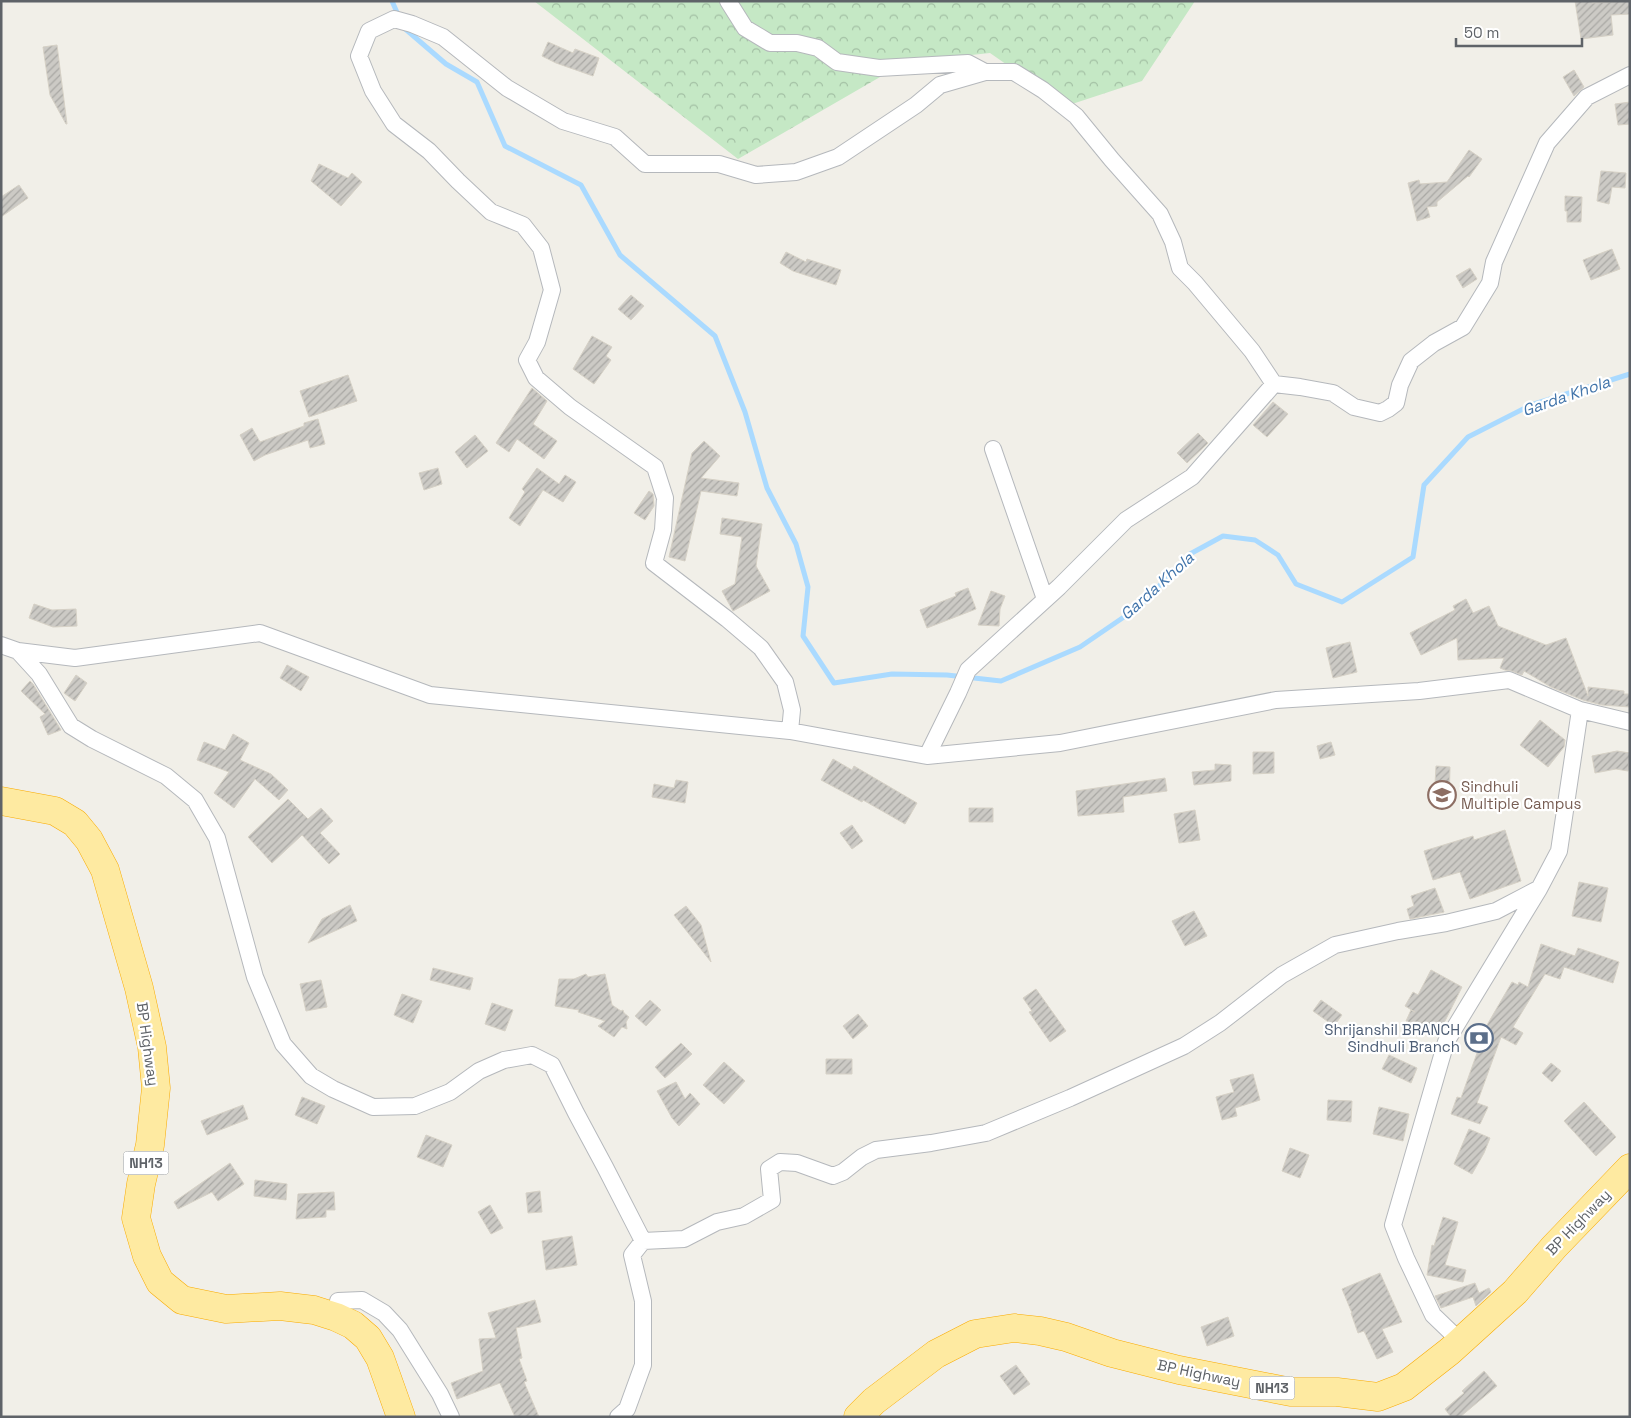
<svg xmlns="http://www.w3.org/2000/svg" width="1631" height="1418" viewBox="0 0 1631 1418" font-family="'Space Grotesk',sans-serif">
	<defs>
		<pattern id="forest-crowns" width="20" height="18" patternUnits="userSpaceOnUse" patternTransform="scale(1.25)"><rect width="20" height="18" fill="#c5e8c5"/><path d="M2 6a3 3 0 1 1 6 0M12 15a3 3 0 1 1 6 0" fill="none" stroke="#a3c0a4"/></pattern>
		<pattern id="building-hatch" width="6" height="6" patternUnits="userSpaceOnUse" patternTransform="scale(1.25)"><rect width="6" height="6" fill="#cccac5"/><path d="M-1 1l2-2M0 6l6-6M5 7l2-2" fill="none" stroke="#a9a8a4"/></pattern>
	</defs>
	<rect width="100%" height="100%" fill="#f1efe8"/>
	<path fill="url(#forest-crowns)" d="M534,1H1195L1142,81L1066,106L990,53L906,62L738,159Z"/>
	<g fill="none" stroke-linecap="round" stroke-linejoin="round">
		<path stroke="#aadaff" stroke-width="5" d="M392,1L399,17
			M403,27L446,64L477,82L505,146L581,185L620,255L715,336L745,412L767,488L796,544L808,587L803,636L834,683L892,674L947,675L1001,681L1080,647L1140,606L1190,554L1223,536L1255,540L1278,555L1296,584L1342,602L1413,557L1424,485L1468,437L1531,405L1630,374"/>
	</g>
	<path fill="url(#building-hatch)" stroke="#d6d1c6" d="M1575,1H1591L1592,3L1630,1V14L1611,15L1613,35L1581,39Z
		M548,42L573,53L575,49L599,58L593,76L556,63L542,56Z
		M57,45L67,124H66L50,95L43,47Z
		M1574,70L1584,87L1574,96L1563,77Z
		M1630,102V124L1618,125L1615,104Z
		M1469,150L1482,159L1469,177L1468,176L1437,202V206L1427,207L1430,217L1417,221L1408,183L1419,180L1420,184L1447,182Z
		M319,164L348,178L352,173L362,182L341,206L311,181Z
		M1601,171L1626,173L1625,188L1612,187L1609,204L1597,201Z
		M19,185L28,198L1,217V197Z
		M1565,196L1582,197L1581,222H1567V211H1565Z
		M1612,249L1620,269L1591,280L1583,260Z
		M786,252L806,262L807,259L841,270L836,285L793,271L780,263Z
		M1470,268L1477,279L1463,288L1456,276Z
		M631,295L644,306L631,320L618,309Z
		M592,336L612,347L606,356L611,360L594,384L573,369Z
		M348,375L357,401L309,417L300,391Z
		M532,388L547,401L533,424L557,441L544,459L517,439L509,452L496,443Z
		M1273,402L1288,414L1267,437L1253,425Z
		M318,419L325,444L310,448L308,440L265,455L254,461L240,435L252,428L260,442L304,426V423Z
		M1198,433L1208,443L1187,463L1177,453Z
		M475,435L488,451L467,468L455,452Z
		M704,441L720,456L701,478L739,483L737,496L701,491L685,561L669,557L692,453Z
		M438,468L442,484L424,490L419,473Z
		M537,468L559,484L565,475L576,482L563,502L543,490L520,526L509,518L525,492L522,489Z
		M649,491L653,494L654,506L645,520L634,513Z
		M722,518L762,524L756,566L770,591L733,611L722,591L735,584L742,537L720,534Z
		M968,588L976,609L927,628L920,610L956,596L955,593Z
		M991,591L1005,596L1000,609L999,626L978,625Z
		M1466,599L1473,613L1489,606L1498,626L1546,645L1566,638L1588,696V687L1624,691V694H1630V707L1602,705L1583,700L1551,687L1524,671L1522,675L1512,671L1505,670L1500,668L1504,658L1458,660L1457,638L1421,655L1410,633L1455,610L1453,606Z
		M34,604L52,610L76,609L77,626L53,627L29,618Z
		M1350,642L1357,672L1333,678L1326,648Z
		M287,665L309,677L301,691L280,678Z
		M76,675L87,683L75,701L64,693Z
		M30,681L33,684L61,730L48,735L40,717L45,714L21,691Z
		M1540,720L1565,740L1564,747L1548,767L1520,745Z
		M233,734L249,743L240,760L271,774L288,790L279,800L255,779L234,808L214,793L229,772L197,760L204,742L225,750Z
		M1331,742L1335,755L1320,759L1317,746Z
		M1617,751L1630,753L1628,771L1616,769L1595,773L1592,756Z
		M1253,752H1274V773L1253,774Z
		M833,759L852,770L854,766L917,803L905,824L863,800L862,802L821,780Z
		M1215,764L1231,765V781L1194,785L1192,772L1215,770Z
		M1436,766L1450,767L1449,803L1434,802Z
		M1165,778L1167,791L1123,797L1124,812L1078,816L1076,791Z
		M676,780L688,782L685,803L652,797L654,784L674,788Z
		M288,799L308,819L321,808L333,821L320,833L340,854L329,864L302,835L272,863L248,837Z
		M969,808H993V822H969Z
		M1195,810L1200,840L1179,843L1174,814Z
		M852,825L863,841L852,849L840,833Z
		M1505,830L1521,881L1470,899L1460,872L1433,880L1424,851L1473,836L1474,840Z
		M1579,882L1608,888L1601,922L1572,916Z
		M1435,888L1444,912L1410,919L1407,909L1414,906L1411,896Z
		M350,905L357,921L308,943L322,919Z
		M686,906L701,925L711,962L674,915Z
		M1194,911L1207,936L1185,946L1172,921Z
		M1541,944L1575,956L1578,948L1619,962L1613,983L1564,967L1560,979L1545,974L1513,1027L1523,1033L1516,1045L1501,1037L1477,1103L1488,1107L1480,1124L1451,1114L1457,1097L1461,1098L1487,1025L1512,982L1518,985L1519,982L1528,987Z
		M433,968L473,978L470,990L430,980Z
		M1431,970L1462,987L1437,1037L1406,1021L1411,1010L1415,1012L1405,1006L1413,992L1418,995Z
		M586,974L588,977L605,974L612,1005L621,1011L623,1010L624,1013L629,1017L626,1022L627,1029L622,1027L614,1037L598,1026L605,1021L578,1012L579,1010L555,1006L559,979H574Z
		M321,980L327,1007L306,1011L300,984Z
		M1036,989L1066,1031L1050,1042L1029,1012L1032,1011L1023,998Z
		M402,994L422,1001L413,1023L394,1015Z
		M650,1000L661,1010L646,1026L635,1016Z
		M1321,1000L1342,1015L1334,1026L1313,1011Z
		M492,1003L513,1010L505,1031L485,1024Z
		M858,1014L868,1026L853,1039L843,1026Z
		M681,1043L692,1054L665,1078L655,1067Z
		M1389,1055L1417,1068L1411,1083L1382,1069Z
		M826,1059H852V1074H826Z
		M724,1062L745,1081L724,1104L703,1085Z
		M1551,1063L1561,1071L1552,1082L1542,1073Z
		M1253,1074L1260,1100L1235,1108L1237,1116L1222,1120L1216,1097L1234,1092L1230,1080Z
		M676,1082L685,1099L690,1093L700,1104L679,1126L672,1118L657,1091Z
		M302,1097L325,1106L317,1124L295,1115Z
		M1328,1100L1352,1101L1351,1122L1327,1120Z
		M1584,1102L1616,1137L1596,1156L1564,1121Z
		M243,1105L248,1119L207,1135L201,1121Z
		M1379,1107L1409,1114L1403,1141L1373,1134Z
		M1469,1129L1490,1138L1484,1153L1472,1174L1454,1164Z
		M426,1135L452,1145L443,1167L417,1157Z
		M1290,1148L1309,1155L1300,1178L1282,1171Z
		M230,1163L244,1184L218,1201L212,1192L178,1209L174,1202Z
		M255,1180L287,1184L286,1200L254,1196Z
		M540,1191L542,1212L528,1213L526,1193Z
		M334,1192L335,1210H326V1217L296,1219L298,1194Z
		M490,1205L503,1228L491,1234L478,1212Z
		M1443,1217L1458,1222L1445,1265L1466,1270L1463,1282L1427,1275L1432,1245L1434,1246Z
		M572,1236L577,1265L546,1270L542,1241Z
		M1380,1273L1402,1322L1382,1329L1393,1352L1377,1359L1364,1331L1358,1333L1351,1313H1352L1342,1289Z
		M1475,1283L1479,1293L1489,1288L1491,1292L1476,1306L1473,1297L1441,1308L1435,1296Z
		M535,1300L541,1322L516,1328L522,1358L519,1359L527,1381L524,1382L539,1417H515L500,1383L457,1399L451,1383L483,1371L479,1339L496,1338L488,1313Z
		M1228,1317L1234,1336L1207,1346L1201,1327Z
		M1016,1365L1030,1384L1014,1395L1000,1376Z
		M1484,1371L1497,1386L1460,1417H1451L1445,1409L1464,1393L1462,1391Z"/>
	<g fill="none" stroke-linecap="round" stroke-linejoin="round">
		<defs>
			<path id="minor" d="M728,1L745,28L770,43H797L818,48L837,62L879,68L968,63L985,72
				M993,449L1045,599
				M1,645L18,651L75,658L260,633L430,695L790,731L927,756
				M18,651L39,674L71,726L92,739L166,776L195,800L217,838L255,977L283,1044L311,1076L333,1089L373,1107L415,1106L450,1092L479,1071L504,1060L532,1055L552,1065L576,1113L605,1167L643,1241L632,1255L643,1301V1365L627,1409L618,1417
				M1580,710L1630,722
				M790,731L792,710L785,682L761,648L727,619L654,563L663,530L665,498L655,467L570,407L536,378L527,360L537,342L552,290L541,248L523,225L491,212L458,181L429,151L394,124L373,91L359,56L369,31L394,19L412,24L443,37L507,88L563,121L615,137L645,164H719L756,175L796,172L838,157L916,105L940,85L985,72H1014L1043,90L1076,116L1112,160L1160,214L1173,242L1180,268L1195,283L1252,351L1274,384
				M643,1241L684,1239L717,1222L744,1216L772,1200L769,1169L780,1162L797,1163L833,1176L843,1172L862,1157L876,1150L931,1143L986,1133L1070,1098L1184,1046L1220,1023L1282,975L1335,945L1398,931L1446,923L1496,911L1538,889
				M336,1317L338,1301L362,1300L384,1313L400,1330L440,1394L451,1417
				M1460,1341L1433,1315L1406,1258L1393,1225L1446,1042L1539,889L1559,851L1580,710L1509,680L1419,691L1276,700L1060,743L927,756L958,693L968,670L1059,587L1126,520L1192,477L1274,384L1300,387L1333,393L1354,407L1380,413L1388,409L1396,403L1400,385L1411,361L1434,343L1463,327L1490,283L1494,262L1547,143L1587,97L1630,75"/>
			<path id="trunk" d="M1,801L55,811L75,823L89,840L105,870L139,988L152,1047L156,1088L150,1145L141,1184L136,1218L147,1256L160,1282L182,1300L226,1309L280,1306L314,1310L336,1317L353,1325L368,1338L380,1358L401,1417
				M858,1417L874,1401L936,1354L975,1334L1014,1328L1040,1331L1066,1337L1112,1353L1179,1370L1291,1392H1337L1378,1397L1404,1387L1450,1351L1515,1292L1554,1247L1630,1168"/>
		</defs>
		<use href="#minor" stroke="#b5b8bc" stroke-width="18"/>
		<use href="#trunk" stroke="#f9ab00" stroke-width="29"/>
		<use href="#minor" stroke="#fff" stroke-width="16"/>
		<use href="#trunk" stroke="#feeaa1" stroke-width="28"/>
	</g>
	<defs>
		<symbol id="university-ring" viewBox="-11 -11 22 22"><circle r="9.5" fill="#fff" stroke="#8d6e63" stroke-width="1.5"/><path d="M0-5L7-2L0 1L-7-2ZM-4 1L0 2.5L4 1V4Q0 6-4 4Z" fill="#8d6e63"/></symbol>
		<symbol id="bank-ring" viewBox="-11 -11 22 22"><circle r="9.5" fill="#fff" stroke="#5c6f8a" stroke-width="1.5"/><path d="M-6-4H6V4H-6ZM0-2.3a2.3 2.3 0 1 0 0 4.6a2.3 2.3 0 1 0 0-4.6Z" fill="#5c6f8a"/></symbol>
	</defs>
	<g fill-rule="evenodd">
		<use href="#university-ring" x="1426" y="779" width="32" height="32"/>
		<use href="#bank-ring" x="1463" y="1022" width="32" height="32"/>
	</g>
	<g text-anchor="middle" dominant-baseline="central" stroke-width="4.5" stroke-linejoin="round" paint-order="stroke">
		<g fill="#fff" stroke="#8f9295" stroke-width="1">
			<rect x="123.5" y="1151.5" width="45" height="23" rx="4"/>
			<rect x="1249.5" y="1376.5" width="45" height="23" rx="4"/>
		</g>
		<g font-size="14" font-weight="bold" fill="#5f6368">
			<text x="146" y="1163">NH13</text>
			<text x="1272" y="1388">NH13</text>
		</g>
		<g font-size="15" fill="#785e54" stroke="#fff" text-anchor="start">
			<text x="1461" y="786">Sindhuli<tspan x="1461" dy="17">Multiple Campus</tspan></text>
		</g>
		<g font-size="15" fill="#4e5e75" stroke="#fff" text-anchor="end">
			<text x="1460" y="1029">Shrijanshil BRANCH<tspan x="1460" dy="17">Sindhuli Branch</tspan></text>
		</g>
		<g font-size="15" fill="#5f6368" stroke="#fff">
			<text transform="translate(148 1044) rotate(82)">BP Highway</text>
			<text transform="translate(1578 1222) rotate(-46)">BP Highway</text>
			<text transform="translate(1199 1373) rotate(12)">BP Highway</text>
		</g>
		<g font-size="16" font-style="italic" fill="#4174aa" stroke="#fff">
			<text transform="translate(1566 396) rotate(-19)">Garda Khola</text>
			<text transform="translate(1157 586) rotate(-42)">Garda Khola</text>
		</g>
	</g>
	<rect width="1631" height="1418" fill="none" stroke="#5f6368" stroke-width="5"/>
	<path d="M1456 38v8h126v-8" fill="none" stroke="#5f6368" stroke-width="2.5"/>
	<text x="1464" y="38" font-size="15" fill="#5f6368" stroke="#ffffff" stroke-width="4" paint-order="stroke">50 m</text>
</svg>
